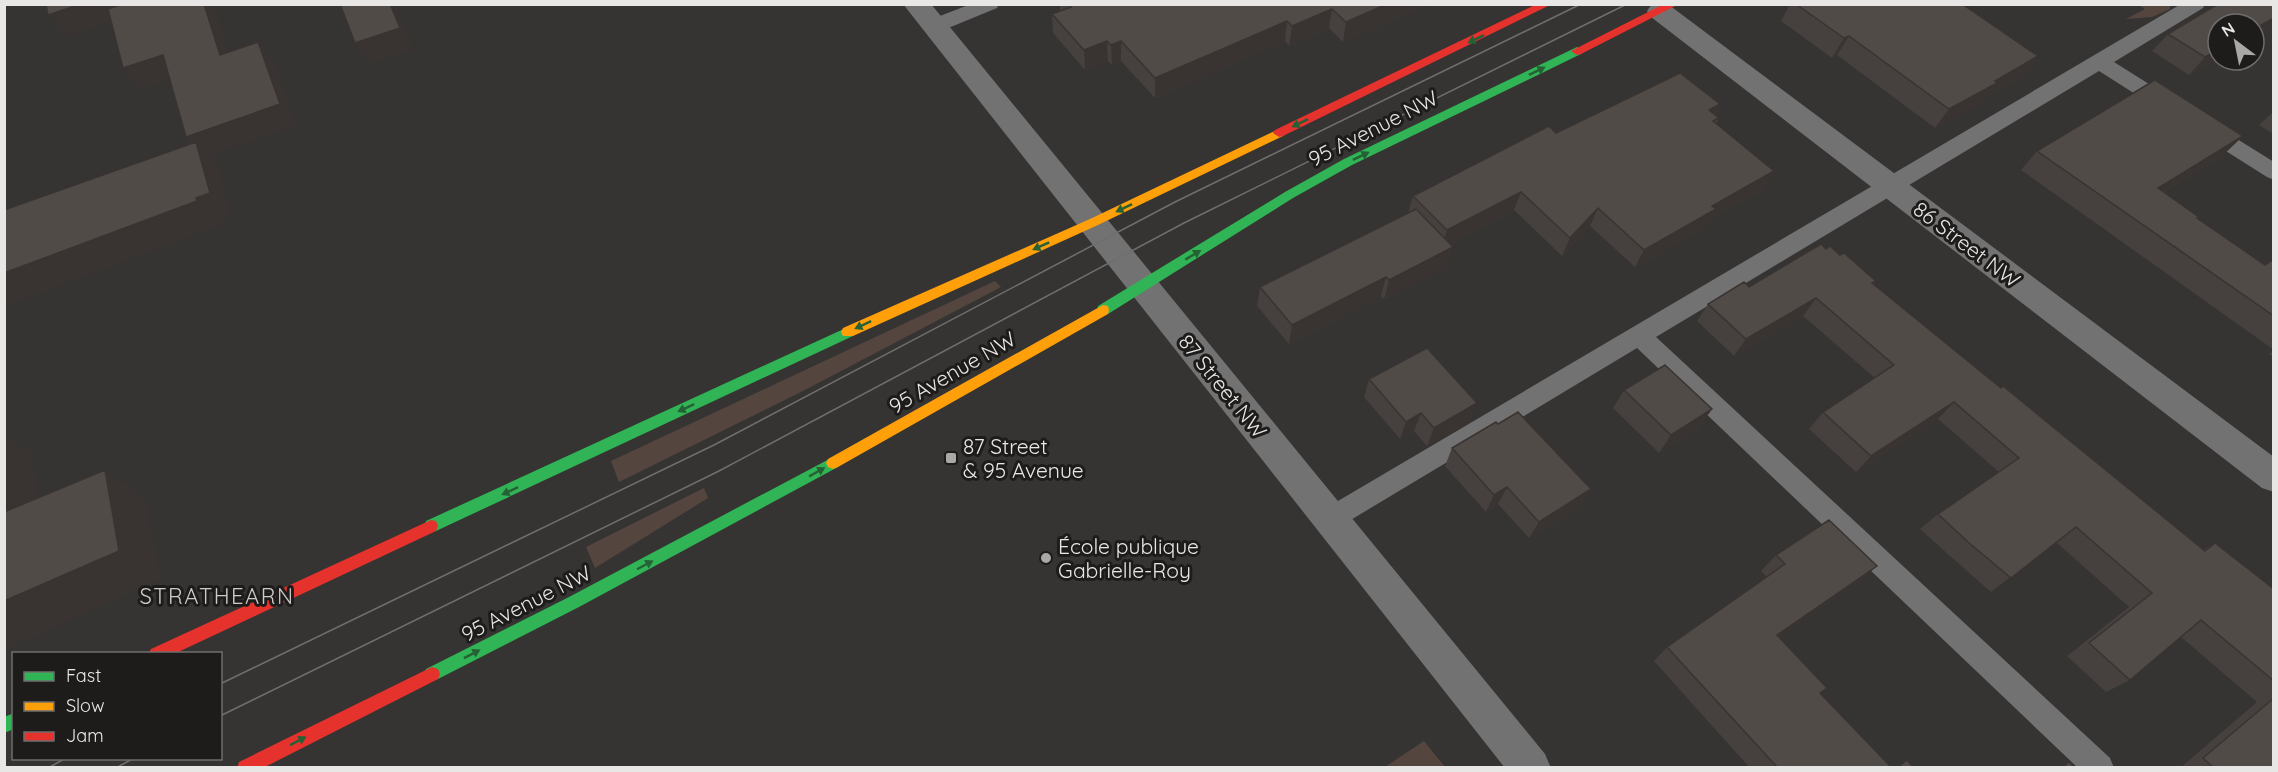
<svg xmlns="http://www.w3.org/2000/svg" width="2278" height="772" viewBox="0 0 2278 772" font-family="Quicksand,sans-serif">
	<rect width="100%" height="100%" fill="#363433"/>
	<path fill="#54463f" d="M2139,5L2170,4V9L2152,17L2126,19L2145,9Z
		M995,281L1001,287L803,391L619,482L611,461Z
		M704,488L708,498L595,568L586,547Z
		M1424,741L1445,767H1385Z"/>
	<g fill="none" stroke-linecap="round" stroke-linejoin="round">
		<path fill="#737272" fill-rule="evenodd" d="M971,4H999L997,8L941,31L934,32L927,31L924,26L927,21Z
			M2181,4H2205L2203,8L2114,62L2176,101L2179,106L2176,111L2169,113L2162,111L2099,71L1656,337L2110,758L2114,768H2078L1637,348L1339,527L1330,530L1321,527L1317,519L1321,511Z
			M2206,122L2213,124L2274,162V180L2267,177L2199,134L2196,129L2199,124Z"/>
		<path fill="#737272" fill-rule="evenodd" d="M903,4H931L1545,754L1551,768H1505Z
			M1652,4L1669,5L2274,457V492L2262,488L1651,17L1647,11Z"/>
		<path fill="#30b455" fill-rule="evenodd" d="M1577,47L1583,51L1581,54L1352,165L1293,198L1108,314H1098L1097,310L1098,306L1285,192L1344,159Z
			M848,327L853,328L855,332L853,336L436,531L431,532L426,531L424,526L426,521Z
			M833,457L838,459L840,463L838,467L579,607L438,679L432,681L426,679L424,674L426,669L569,597Z
			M14,713V729L4,733V717Z"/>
		<path fill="#ff9f0a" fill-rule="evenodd" d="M1279,129L1285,133L1283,136L1098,225L853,336H843L841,332L843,328L1090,219Z
			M1103,305L1108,306L1109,310L1108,314L838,467L833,469L828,467L826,463L828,459Z"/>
		<path fill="#e5322d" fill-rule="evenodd" d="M1537,4H1552L1283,136L1279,137L1273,133L1275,130Z
			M1664,4H1679L1581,54L1577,55L1571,51Z
			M431,520L436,521L438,526L436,531L174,654H148L151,649Z
			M432,667L438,669L440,674L438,679L263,768H237L239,762Z"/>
		<path stroke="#706f6e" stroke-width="1.5" d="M220,684L714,445L1175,202L1581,4
			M220,716L719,471L1184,223L1627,4
			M48,768L66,758
			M116,768L134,758"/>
	</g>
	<path fill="#46403e" d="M1060,4H1429L1343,42L1329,28L1289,46L1285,41L1155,98L1121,61L1112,65L1108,61L1085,70L1053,33L1052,14L1060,11Z
		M1790,4H1962L2038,56L2023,76L1987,96L1983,102L1935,128L1837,55L1832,58L1781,21Z
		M2274,4V24L2271,27L2254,37V24L2218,58L2189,75L2152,51L2168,34Z
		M1720,104L1715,114L1719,118L1716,124L1774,171L1763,190L1710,219L1705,228L1635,267L1590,226L1562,256L1514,210L1450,244L1447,267L1384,299L1381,296L1289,344L1257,306L1260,287L1408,213L1413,196L1556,133Z
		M2274,111V134L2259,125Z
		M2243,136L2223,155L2164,192L2197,219L2265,265L2274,259V350L2021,170L2037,151Z
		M1826,249L1840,255L1876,281L1873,285L2203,550L2215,543L2274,589V768H2180L2257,702L2181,637L2130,680L2106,692L2067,656L2129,607L2056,542L1991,592L1950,556L1920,529L1938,514L1999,472L1938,419L1856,472L1809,429L1823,412L1875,378L1803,316L1734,356L1697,321L1708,304L1749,287Z
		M2274,351V358L2269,354Z
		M1369,379L1470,421L1427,446L1414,431L1400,439L1364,397Z
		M1624,390L1712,409L1699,427L1659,453L1613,408Z
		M1452,448L1581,506L1529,538L1498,504L1486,512L1445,466Z
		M1776,555L1877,566L1859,581L1779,637L1820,693L1892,768H1750L1654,661L1667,647L1767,577L1761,571Z"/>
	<path fill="#393432" d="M39,4H139L141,12L67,36Z
		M204,4H214L236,76L220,55Z
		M390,4H394L413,49L369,64L355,43Z
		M1387,4H1429L1343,42L1346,22Z
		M1332,9L1329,28L1289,46L1292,26Z
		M2274,18V24L2271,27L2254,37V29Z
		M1287,21L1285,41L1155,98V78Z
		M1849,36L1837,55L1832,58L1844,38Z
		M1107,41L1108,61L1085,70L1084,50Z
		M1121,41V61L1112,65L1111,45Z
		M258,42L274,63L296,125L209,156L218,166L232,217L219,222L220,225L4,307V273L199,153L186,137Z
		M2218,50V58L2189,75L2205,57Z
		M163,55L181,76L142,89L123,68Z
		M2038,56L2023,76L1987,96L1983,102L1935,128L1949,109L1995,81Z
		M1720,104L1710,123L1709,110Z
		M2243,136L2223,155L2139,207L2158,188Z
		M1774,171L1763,190L1710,219L1705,228L1635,267L1644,250L1712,206Z
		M1521,192L1514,210L1442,248L1447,230Z
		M1598,208L1590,226L1562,256L1570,238Z
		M1453,247L1447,267L1384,299L1389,280Z
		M1386,277L1381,296L1289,344L1292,325Z
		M1816,298L1803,316L1734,356L1746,339Z
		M1954,402L1938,419L1856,472L1871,456Z
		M1477,403L1470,421L1427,446L1434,428Z
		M1712,409L1699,427L1659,453L1671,435Z
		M1421,413L1414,431L1400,439L1406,422Z
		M4,435L32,454L44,544L4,520Z
		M105,470L146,500L161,579L4,650V601Z
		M1507,487L1498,504L1486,512L1494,495Z
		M1591,489L1581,506L1529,538L1539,522Z
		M1877,566L1859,581L1761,650L1777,635Z"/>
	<path fill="#514b48" stroke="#393432" stroke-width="1.5" d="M46,4H81L48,15Z
		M123,4H204L220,55L258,42L280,104L186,137L163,55L123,68L108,9Z
		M340,4H390L400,28L355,43Z
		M1069,4H1387L1346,22L1332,9L1292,26L1287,21L1155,78L1121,41L1111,45L1107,41L1084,50L1052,14L1071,7Z
		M1796,4H1962L2038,56L1995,81L1997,83L1949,109L1849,36L1844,38Z
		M2218,4H2274V18L2254,29V24H2218V50L2205,57L2168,34Z
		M1680,73L1720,104L1709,110L1719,118L1713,121L1774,171L1712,206L1716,209L1644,250L1598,208L1570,238L1521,192L1447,230L1413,196L1549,126L1556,133Z
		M2155,80L2243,136L2158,188L2199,217L2197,218L2265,265L2274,259V316L2037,151Z
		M196,142L210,193L196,198L197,201L4,273V210Z
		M1416,209L1453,247L1389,280L1386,277L1292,325L1260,287Z
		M1821,244L1826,249L1830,246L1840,255L1844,253L1876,281L1872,283L2001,388L2003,386L2205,551L2215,543L2274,589V681L2201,620L2130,680L2089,643L2152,593L2076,527L2011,578L1968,542L1938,514L2019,458L1954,402L1871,456L1823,412L1894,365L1816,298L1746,339L1708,304L1744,282L1749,287Z
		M1427,348L1477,403L1434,428L1421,413L1406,422L1369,379Z
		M1665,365L1712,409L1671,435L1624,390Z
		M1518,412L1591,489L1539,522L1507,487L1494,495L1452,448L1496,422L1498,424Z
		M105,470L119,551L4,601V512Z
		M1829,520L1877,566L1777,635L1827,688L1820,693L1892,768H1778L1667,647L1785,564L1776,555Z
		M2274,698V768H2214L2203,758Z
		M1907,760L1914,768H1897Z
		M2069,762L2075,768H2062Z"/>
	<defs><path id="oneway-solid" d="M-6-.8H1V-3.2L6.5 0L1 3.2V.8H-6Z" transform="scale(1.5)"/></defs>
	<g fill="#266035">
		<use href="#oneway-solid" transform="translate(1476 39) rotate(154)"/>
		<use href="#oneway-solid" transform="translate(1537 71) rotate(-26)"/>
		<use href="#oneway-solid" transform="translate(1300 123) rotate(154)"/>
		<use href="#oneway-solid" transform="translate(1361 156) rotate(-26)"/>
		<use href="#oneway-solid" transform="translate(1124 208) rotate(154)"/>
		<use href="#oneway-solid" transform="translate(1041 246) rotate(156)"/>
		<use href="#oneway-solid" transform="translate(1193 255) rotate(-31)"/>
		<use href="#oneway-solid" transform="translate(863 325) rotate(155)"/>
		<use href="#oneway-solid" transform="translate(686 408) rotate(155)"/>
		<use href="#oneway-solid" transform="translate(817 472) rotate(-29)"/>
		<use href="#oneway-solid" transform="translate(510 491) rotate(155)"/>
		<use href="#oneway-solid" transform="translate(645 565) rotate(-28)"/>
		<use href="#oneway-solid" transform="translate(472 654) rotate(-27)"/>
		<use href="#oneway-solid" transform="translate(298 741) rotate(-27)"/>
	</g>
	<g fill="#aaa8a7" stroke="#1d1c1b" stroke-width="2">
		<rect x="945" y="452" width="12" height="12" rx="3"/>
		<circle cx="1046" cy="558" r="6"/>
	</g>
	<g text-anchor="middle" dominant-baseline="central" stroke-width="6" stroke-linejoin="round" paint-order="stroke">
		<g font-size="21" fill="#e9e7e5" stroke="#1d1c1b">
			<text transform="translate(1373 128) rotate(-27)">95 Avenue NW</text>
			<text transform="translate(1967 244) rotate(37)">86 Street NW</text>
			<text transform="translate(952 372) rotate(-30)">95 Avenue NW</text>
			<text transform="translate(1223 386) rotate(51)">87 Street NW</text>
			<text transform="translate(526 603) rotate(-27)">95 Avenue NW</text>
		</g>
		<g font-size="21" fill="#e9e7e5" stroke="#1d1c1b" text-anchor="start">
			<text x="963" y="446">87 Street<tspan x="963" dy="24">&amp; 95 Avenue</tspan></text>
			<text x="1058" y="546">École publique<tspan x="1058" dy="24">Gabrielle-Roy</tspan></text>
		</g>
		<g font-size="22" letter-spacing="1.5" fill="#cfcac8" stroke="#1d1c1b">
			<text x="217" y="596">STRATHEARN</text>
		</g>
	</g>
	<rect width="2278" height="772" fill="none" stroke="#e9e7e5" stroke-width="12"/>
	<rect x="12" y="652" width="210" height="108" fill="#1d1c1b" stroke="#6f6d6c" stroke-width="1.5"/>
	<rect x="24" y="672" width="30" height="9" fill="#30b455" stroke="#6f6d6c" stroke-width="1.5"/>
	<text x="66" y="682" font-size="18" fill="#e9e7e5">Fast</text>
	<rect x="24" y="702" width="30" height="9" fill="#ff9f0a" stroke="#6f6d6c" stroke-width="1.5"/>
	<text x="66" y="712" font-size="18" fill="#e9e7e5">Slow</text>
	<rect x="24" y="732" width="30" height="9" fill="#e5322d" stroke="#6f6d6c" stroke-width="1.5"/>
	<text x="66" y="742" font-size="18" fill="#e9e7e5">Jam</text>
	<g transform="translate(2236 42) rotate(328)"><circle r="28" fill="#1d1c1b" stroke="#6f6d6c" stroke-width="1.5"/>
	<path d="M0-4.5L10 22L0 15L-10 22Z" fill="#aaa8a7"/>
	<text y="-9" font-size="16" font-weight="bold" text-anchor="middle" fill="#e9e7e5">N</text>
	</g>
</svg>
